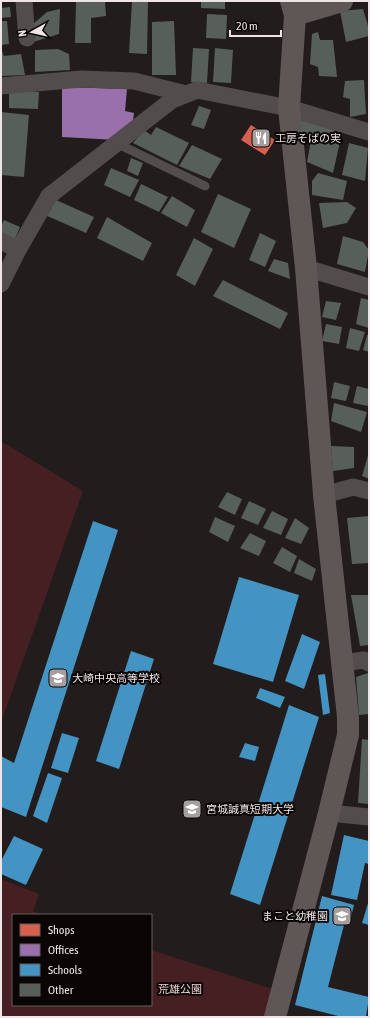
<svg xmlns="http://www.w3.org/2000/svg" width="370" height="1018" viewBox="0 0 370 1018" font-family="'Asap Condensed','Noto Sans JP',sans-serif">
	<rect width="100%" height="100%" fill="#221c1c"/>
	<path fill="#451f21" d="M1,441L83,491L1,723Z
		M1,879L39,894L33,911L46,915H13V1005H151V950L273,989L266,1017H1Z"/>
	<path fill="#d6604d" d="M251,125L275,140L265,155L241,140Z"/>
	<path fill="#9970ab" d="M62,87L127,89L125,111L134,113L132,128L117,140L62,137Z"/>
	<path fill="#4393c3" d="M93,521L118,530L26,817L1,807V756L14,763Z
		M239,577L299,595L273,682L213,664Z
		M302,634L320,642L304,689L285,681Z
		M131,651L154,659L119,769L96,761Z
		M325,674L330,713L323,715L318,675Z
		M260,688L285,697L280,708L256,698Z
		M289,705L319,717L260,905L230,894Z
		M62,733L79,738L68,773L51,768Z
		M245,743L259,747L255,761L239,757Z
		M48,773L62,778L47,823L33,816Z
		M344,835L369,841V864L365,863L357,900L331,895Z
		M14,836L43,849L26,885L1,874V861Z
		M322,896L354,905L350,921H345L328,987L369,997L366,1017H342L295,1005Z
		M369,900V925L362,923Z"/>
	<path fill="#575f5a" d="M76,1H105L106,16L91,18V43H75Z
		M132,1H148L147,54L129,53Z
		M201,1H225V9L201,8Z
		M10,7L11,17L1,18V8Z
		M60,9L59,34L33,42L32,25L47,12Z
		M363,9L369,29V36L346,42L340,11Z
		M207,14L227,15L226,39L206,38Z
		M1,21H7L9,44L1,45Z
		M174,21L176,75H152V22Z
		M318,32L320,40H333L337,77L319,76L318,67L310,64L312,34Z
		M1,48L4,56L21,54L25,75L1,76Z
		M193,48L209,49L207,83L191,82Z
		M215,48L233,50L231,83L213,82Z
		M58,49L69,54L70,70L35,72V50Z
		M364,80L366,114L350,117V99L343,97L345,81Z
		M9,91L39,92L38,109L9,108Z
		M199,106L211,110L204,129L191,125Z
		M1,112L29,115L24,177L1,175Z
		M299,118L342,133L333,173L307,162L311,140L300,138Z
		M156,127L189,143L177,165L133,143L144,130L151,135Z
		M349,143L368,148L365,181L342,175Z
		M192,145L222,159L210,179L179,166Z
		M131,158L143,163L138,176L127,171Z
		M111,168L139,180L130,197L104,185Z
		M318,173L347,181L343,200L312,195V181Z
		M141,184L168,197L159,212L134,200Z
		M218,194L251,209L234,248L201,232Z
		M172,196L195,210L187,227L161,213Z
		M56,200L94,217L86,233L45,215Z
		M347,202L356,208L347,223L323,228L319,203Z
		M107,217L152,243L143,261L97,238Z
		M4,220L20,227L13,243L1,237V226Z
		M260,233L276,241L265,267L249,260Z
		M343,236L363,242L369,250L365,272L337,264Z
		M194,238L213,249L195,286L176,275Z
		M274,259L288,263L290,279L268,271Z
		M223,280L288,313L280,329L213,296Z
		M361,298L369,300V328L356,324Z
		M326,301L341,303L336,320L322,317Z
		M326,324L342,327L339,344L322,341Z
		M350,328L365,332L359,351L346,348Z
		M367,335H369V352L363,350Z
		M334,382L350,386L346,401L331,398Z
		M357,386L369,389L368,406L353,403Z
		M334,403L367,412L361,432L331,421Z
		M331,446L354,447V468L333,471Z
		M369,452V479L362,476Z
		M227,492L242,499L235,515L218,507Z
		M249,501L266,509L258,525L241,518Z
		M272,511L288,519L281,535L263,528Z
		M369,516V563L352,564L347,518Z
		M215,517L235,526L228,542L209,532Z
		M295,518L309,528L301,544L285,538Z
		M250,533L266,541L259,556L240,548Z
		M282,547L297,556L290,572L273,563Z
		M299,559L316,569L312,581L294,573Z
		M351,595H369V645L360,646Z
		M368,673L369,714L359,715L356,677Z
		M362,739L369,740V804L358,803Z"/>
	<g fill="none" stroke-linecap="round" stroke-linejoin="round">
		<path stroke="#534c4c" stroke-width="9" d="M116,143L205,186"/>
		<path stroke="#534c4c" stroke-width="17" d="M24,1L27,38
			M1,86L81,79L134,81L186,94
			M1,241L18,250
			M306,268L369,287
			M1,284L18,250L49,196L172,100L197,90L289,108L369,132
			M324,495L353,487L369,491
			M342,663L364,660L369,663
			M329,813L369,817"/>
		<path stroke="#5f5656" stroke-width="22" d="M295,15L342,1
			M275,1017L329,813L348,735V717L324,495L306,268L289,108L295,15L291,1"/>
	</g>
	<defs>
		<symbol id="restaurant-square" viewBox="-11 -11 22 22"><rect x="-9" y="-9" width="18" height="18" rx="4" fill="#a79f9e" stroke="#0a0606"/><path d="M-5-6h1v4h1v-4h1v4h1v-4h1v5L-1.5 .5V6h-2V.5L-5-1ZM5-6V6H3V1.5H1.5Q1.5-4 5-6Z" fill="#fff"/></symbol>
		<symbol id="school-square" viewBox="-11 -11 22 22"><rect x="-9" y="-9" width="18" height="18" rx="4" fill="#a79f9e" stroke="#0a0606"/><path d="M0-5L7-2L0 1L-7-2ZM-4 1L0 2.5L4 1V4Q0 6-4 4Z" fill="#fff"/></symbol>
		<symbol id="university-square" viewBox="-11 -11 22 22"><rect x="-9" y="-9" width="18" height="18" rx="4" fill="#a79f9e" stroke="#0a0606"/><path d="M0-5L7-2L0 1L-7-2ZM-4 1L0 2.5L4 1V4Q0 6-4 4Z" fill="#fff"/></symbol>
	</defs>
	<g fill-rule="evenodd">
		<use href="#restaurant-square" x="250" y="127" width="22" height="22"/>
		<use href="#school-square" x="47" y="667" width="22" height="22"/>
		<use href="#university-square" x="181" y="798" width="22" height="22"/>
		<use href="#school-square" x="331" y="905" width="22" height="22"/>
	</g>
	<g text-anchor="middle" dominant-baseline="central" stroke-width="4" stroke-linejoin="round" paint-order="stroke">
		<g font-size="11" fill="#eee5e4" stroke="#0a0606" text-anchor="start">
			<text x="275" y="138">工房そばの実</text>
			<text x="72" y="678">大崎中央高等学校</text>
			<text x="206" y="809">宮城誠真短期大学</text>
			<text x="328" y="916" text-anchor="end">まこと幼稚園</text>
		</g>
		<g font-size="11" fill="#f4cfcf" stroke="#0a0606">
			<text x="180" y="989">荒雄公園</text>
		</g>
	</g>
	<rect width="370" height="1018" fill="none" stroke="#eee5e4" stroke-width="4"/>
	<rect x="12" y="914" width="140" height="92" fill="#0a0606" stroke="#655f5f"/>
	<rect x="20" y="924" width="20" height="12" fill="#d6604d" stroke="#655f5f"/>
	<text x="48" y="934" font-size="12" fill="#eee5e4">Shops</text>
	<rect x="20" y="944" width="20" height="12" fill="#9970ab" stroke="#655f5f"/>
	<text x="48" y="954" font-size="12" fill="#eee5e4">Offices</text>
	<rect x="20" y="964" width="20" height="12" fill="#4393c3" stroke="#655f5f"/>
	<text x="48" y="974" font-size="12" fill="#eee5e4">Schools</text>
	<rect x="20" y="984" width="20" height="12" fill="#575f5a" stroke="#655f5f"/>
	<text x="48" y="994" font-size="12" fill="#eee5e4">Other</text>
	<g transform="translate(32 32) rotate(262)" stroke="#0a0606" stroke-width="3" paint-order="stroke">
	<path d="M0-3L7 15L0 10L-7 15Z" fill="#eee5e4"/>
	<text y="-6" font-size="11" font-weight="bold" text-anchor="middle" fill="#eee5e4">N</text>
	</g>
	<path d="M230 30v6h51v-6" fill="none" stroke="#eee5e4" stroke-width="2"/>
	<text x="236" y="30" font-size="12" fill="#eee5e4" stroke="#0a0606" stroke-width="3" paint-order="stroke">20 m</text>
</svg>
